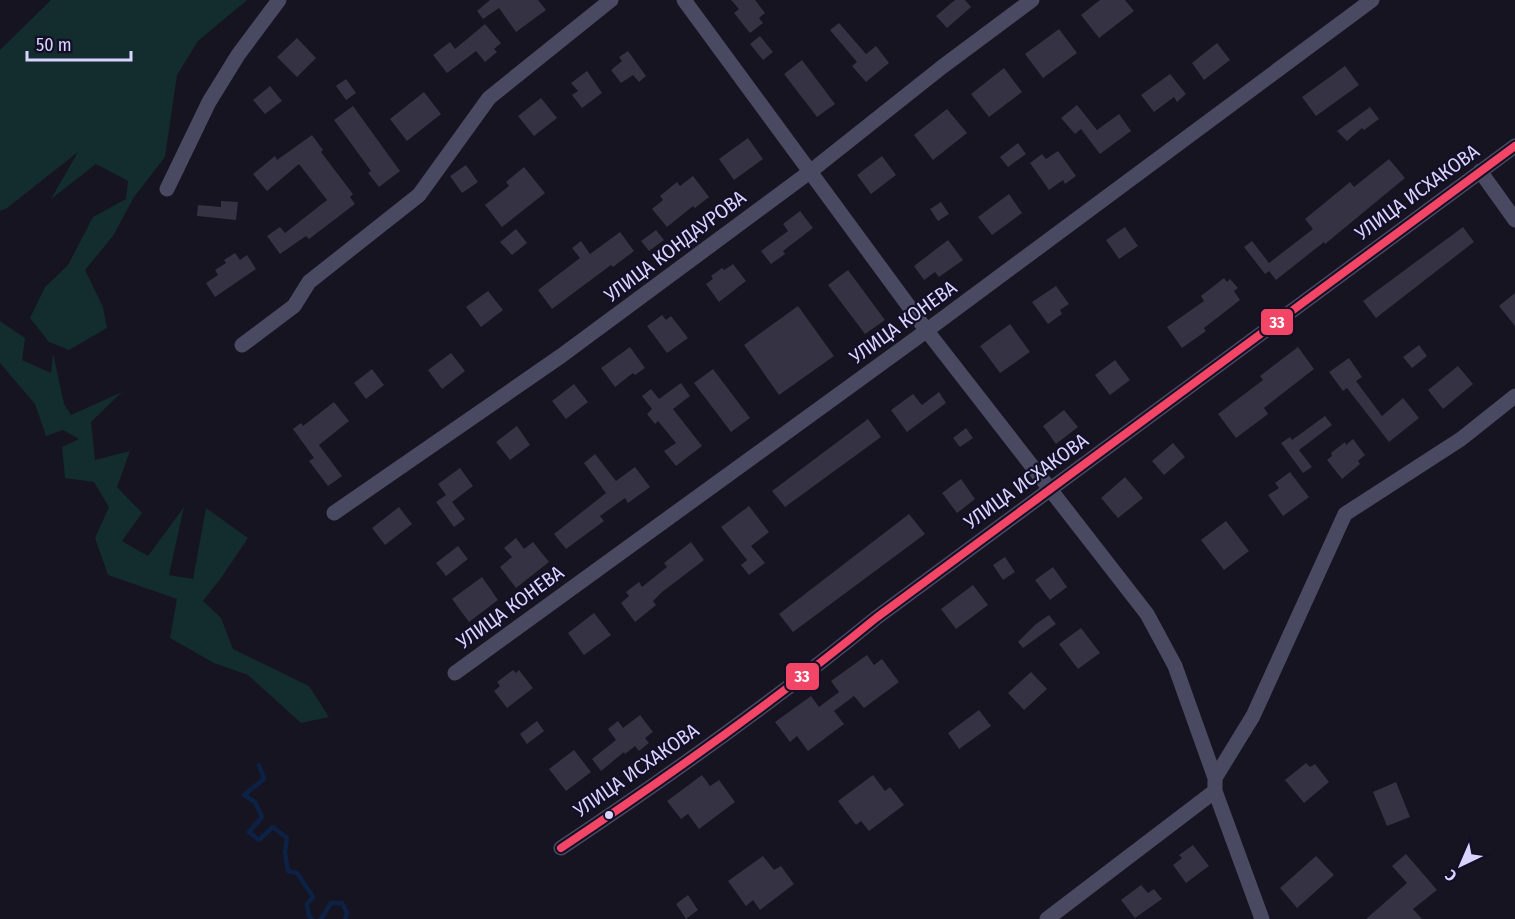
<svg xmlns="http://www.w3.org/2000/svg" width="1515" height="919" viewBox="0 0 1515 919" font-family="'Fira Sans Condensed',sans-serif">
	<rect width="100%" height="100%" fill="#161421"/>
	<path fill="#132c2d" d="M51,0H247L198,41L177,75L165,157L134,197L113,236L85,270L103,307L107,328L69,350L49,342L30,318L45,287L68,265L93,217L126,199L128,181L96,164L51,199L78,152L7,208L0,211V50Z
		M0,321L25,338L22,360L51,373L53,353L64,404L71,415L122,392L91,422L95,460L130,451L117,487L142,513L122,541L148,556L184,507L169,575L193,579L206,508L248,538L221,578L203,601L221,618L233,649L309,686L329,717L301,723L248,675L214,663L170,638L177,599L108,575L95,538L109,507L94,482L65,478L62,447L79,439L63,430L46,436L35,404L0,363Z"/>
	<g fill="none" stroke-linecap="round" stroke-linejoin="round">
		<path stroke="#0d2144" stroke-width="4.5" d="M259,765L264,779L244,795L255,802L262,817L249,832L259,840L273,827L287,838L285,853L288,871L297,873L313,897L307,904L309,916L312,919
			M321,919L331,903H342L347,913L345,919"/>
	</g>
	<path fill="#343243" d="M490,0H538L546,10L516,32L499,8L483,19L477,11Z
		M731,0H755L765,13L759,18L763,23L750,33L734,13L739,9Z
		M955,0H965L971,7L947,28L936,16Z
		M1100,0H1125L1134,11L1099,38L1081,15Z
		M839,23L866,54L876,46L889,63L866,82L852,66L857,62L830,30Z
		M485,24L501,43L494,49L497,52L485,62L476,51L447,73L433,55L450,42L455,49Z
		M1059,29L1077,53L1043,78L1025,54Z
		M760,36L773,52L763,60L750,44Z
		M297,38L316,58L297,77L277,57Z
		M1217,43L1230,60L1204,80L1192,63Z
		M628,51L646,76L639,82L633,75L621,83L611,70L622,61L619,57Z
		M802,60L835,104L817,117L784,74Z
		M1345,66L1359,85L1316,116L1302,97Z
		M1004,68L1022,92L989,117L971,94Z
		M587,71L602,93L582,108L572,95L578,91L571,83Z
		M1170,74L1186,94L1177,102L1174,97L1154,112L1141,95Z
		M346,79L356,93L346,100L336,86Z
		M270,86L282,101L265,114L253,100Z
		M424,92L441,114L407,141L390,119Z
		M541,98L557,118L534,136L518,116Z
		M1077,105L1097,130L1119,114L1131,131L1100,154L1081,129L1075,134L1061,118Z
		M353,106L400,171L379,187L368,173L371,171L334,120Z
		M1370,107L1379,119L1364,130L1362,128L1347,141L1337,131Z
		M947,109L967,133L933,160L914,135Z
		M312,135L323,150L321,152L353,194L350,197L355,204L309,239L306,236L280,254L267,236L280,227L285,233L327,200L299,164L267,191L253,174L275,156L277,160Z
		M748,138L763,159L734,180L719,159Z
		M1018,143L1026,154L1008,167L1000,157Z
		M1058,151L1076,176L1065,184L1063,180L1049,190L1030,163L1042,154L1046,159Z
		M882,156L896,175L871,194L857,175Z
		M1389,159L1405,178L1325,244L1324,242L1276,280L1269,271L1265,274L1244,247L1252,241L1269,263L1313,229L1305,219L1350,182L1354,187Z
		M466,165L478,182L462,193L450,176Z
		M524,167L545,193L502,227L485,205L509,186L506,182Z
		M693,176L709,197L695,208L693,206L667,227L652,209L663,200L660,196L677,182L680,186Z
		M1009,194L1022,213L992,235L978,217Z
		M221,201L238,202L236,220L197,216L198,205L221,207Z
		M941,202L949,214L938,221L930,209Z
		M800,211L813,228L783,251L785,254L771,264L761,251L788,231L783,224Z
		M1125,227L1138,246L1119,259L1106,240Z
		M1463,227L1474,242L1376,318L1363,301Z
		M516,229L527,243L512,255L500,242Z
		M656,230L664,240L649,251L641,241Z
		M620,232L634,251L613,267L611,265L552,309L538,290L580,258L572,248L581,241L590,254Z
		M948,240L963,260L939,277L935,272L924,280L914,266Z
		M235,253L240,260L247,255L256,269L215,297L206,283L218,275L215,270L226,263L224,260Z
		M733,264L746,281L719,302L706,284L713,279L711,276L722,268L724,270Z
		M848,270L885,320L865,334L828,285Z
		M1224,278L1227,282L1230,279L1238,288L1234,291L1240,300L1204,328L1206,331L1182,348L1167,327L1204,301L1201,296Z
		M1056,286L1069,304L1060,310L1062,314L1048,324L1032,302Z
		M488,291L503,310L481,327L466,307Z
		M1515,293V326L1499,306Z
		M798,306L834,356L779,395L744,345Z
		M662,315L666,320L671,316L688,338L667,353L647,326Z
		M1010,324L1030,352L1000,373L980,346Z
		M1419,345L1427,356L1412,368L1403,357Z
		M630,347L645,368L635,375L633,373L615,387L601,368Z
		M1298,347L1314,369L1264,408L1268,414L1236,438L1218,414L1263,380L1260,376Z
		M451,353L465,371L442,389L428,370Z
		M1349,358L1362,377L1356,381L1382,416L1403,398L1419,418L1389,442L1347,388L1343,391L1329,372Z
		M1115,360L1130,380L1110,395L1095,375Z
		M1458,366L1473,384L1443,409L1428,390Z
		M372,369L384,385L366,399L354,383Z
		M713,369L750,418L731,432L694,383Z
		M681,383L690,396L673,409L702,446L676,466L664,451L676,443L658,421L655,424L647,414L652,409L642,396L651,389L659,399Z
		M574,384L588,402L566,419L552,401Z
		M939,392L946,403L907,432L891,410L913,394L922,405Z
		M334,402L349,421L319,445L342,476L328,486L309,461L314,458L293,429L301,423L303,426Z
		M1064,410L1078,427L1056,444L1043,426Z
		M1325,416L1332,425L1299,450L1312,467L1303,473L1281,443L1290,437L1292,440Z
		M868,419L881,437L785,507L772,491Z
		M517,426L530,445L510,460L496,442Z
		M966,428L973,438L960,447L953,438Z
		M1353,439L1365,455L1358,461L1360,464L1342,479L1327,460L1332,456L1331,453L1345,442L1346,445Z
		M1173,443L1185,457L1164,475L1152,461Z
		M595,454L616,481L635,467L650,487L628,503L625,498L600,516L604,521L566,549L554,534L606,493L584,463Z
		M460,468L473,486L452,502L465,519L454,527L436,502L446,495L438,484Z
		M1290,472L1309,497L1283,516L1268,495L1279,488L1275,483Z
		M1125,477L1143,498L1118,518L1101,498Z
		M961,479L975,499L957,513L942,493Z
		M749,506L769,532L751,546L765,563L749,575L741,565L747,560L721,527Z
		M399,507L412,524L385,545L372,528Z
		M909,514L925,534L793,632L779,614Z
		M1226,521L1249,551L1224,570L1201,540Z
		M516,538L524,549L533,542L549,562L516,588L500,567L512,557L504,548Z
		M691,542L704,560L662,592L653,601L656,605L635,622L621,603L629,596L626,592L639,582L642,587L667,567L664,563Z
		M458,546L468,559L446,576L436,563Z
		M1005,557L1015,572L1003,580L993,565Z
		M1053,567L1067,587L1050,600L1035,580Z
		M482,577L498,600L469,622L452,599Z
		M973,585L988,605L956,629L941,609Z
		M594,613L611,635L584,655L568,633Z
		M1049,615L1056,624L1023,648L1018,642L1036,624Z
		M1081,628L1100,653L1078,669L1059,644Z
		M867,655L874,665L882,659L899,682L864,708L854,696L834,711L844,724L808,751L797,736L790,742L775,722L811,696L819,707L839,692L831,681Z
		M513,670L516,673L519,670L533,688L507,708L494,691L500,686L497,682Z
		M1031,672L1047,689L1024,710L1008,693Z
		M979,710L991,726L959,749L948,733Z
		M640,715L653,732L645,738L649,743L639,751L635,746L625,754L624,752L601,771L592,759L616,740L608,729L618,721L623,728Z
		M537,721L544,731L527,744L520,734Z
		M574,750L591,772L566,791L549,769Z
		M1306,763L1310,767L1315,764L1329,782L1304,803L1285,780Z
		M702,775L710,786L719,780L735,802L699,829L688,814L681,819L667,801Z
		M873,775L885,791L890,787L904,805L869,831L861,821L856,825L838,801Z
		M1396,782L1410,817L1387,826L1373,792Z
		M1193,845L1209,866L1186,883L1173,865L1182,858L1179,855Z
		M1406,854L1437,890L1413,909L1422,919H1366L1407,883L1392,866Z
		M763,856L774,870L781,866L794,884L760,910L753,900L746,906L728,881Z
		M1316,856L1334,875L1297,908L1280,888Z
		M1141,885L1148,893L1154,889L1162,899L1135,918L1121,900Z
		M688,895L698,910L686,919L676,904Z"/>
	<g fill="none" stroke-linecap="round" stroke-linejoin="round">
		<path stroke="#4a4962" stroke-width="15" d="M684,0L927,331L1147,614L1175,666L1215,778V791L1262,919
			M1480,171L1515,220
			M167,189L209,102L238,55L279,0
			M242,345L294,306L309,282L419,195L489,98L611,0
			M334,513L561,356L811,171L942,67L1032,0
			M455,673L922,334L1372,0
			M1215,778L1253,716L1345,514L1461,439L1515,396
			M561,848C669,776 775,701 876,618L1515,146
			M1047,919L1215,791"/>
		<defs>
			<path id="bus-1" d="M561,848C669,776 775,701 876,618L1515,146"/>
		</defs>
		<use href="#bus-1" stroke="#130f26" stroke-width="12"/>
		<use href="#bus-1" stroke="#f34667" stroke-width="8"/>
	</g>
	<circle fill="#d9d4ff" stroke="#130f26" stroke-width="2" cx="609" cy="815" r="5"/>
	<g text-anchor="middle" dominant-baseline="central" stroke-width="4.5" stroke-linejoin="round" paint-order="stroke">
		<g font-size="20" fill="#d9d4ff" stroke="#130f26">
			<text transform="translate(1417 192) rotate(-36)">УЛИЦА ИСХАКОВА</text>
			<text transform="translate(675 246) rotate(-37)">УЛИЦА КОНДАУРОВА</text>
			<text transform="translate(903 322) rotate(-36)">УЛИЦА КОНЕВА</text>
			<text transform="translate(1026 481) rotate(-36)">УЛИЦА ИСХАКОВА</text>
			<text transform="translate(510 607) rotate(-36)">УЛИЦА КОНЕВА</text>
			<text transform="translate(636 770) rotate(-35)">УЛИЦА ИСХАКОВА</text>
		</g>
	</g>
	<g stroke="#130f26" stroke-width="2">
		<rect x="1260" y="308" width="34" height="28" rx="6" fill="#f34667"/>
		<rect x="785" y="662" width="35" height="29" rx="6" fill="#f34667"/>
	</g>
	<g font-size="16" text-anchor="middle" font-weight="bold" fill="#fff">
		<text x="1277" y="328">33</text>
		<text x="802" y="682">33</text>
	</g>
	<g transform="translate(1461 865) rotate(224)" stroke="#130f26" stroke-width="4.5" paint-order="stroke">
	<path d="M0-4.5L10 22L0 15L-10 22Z" fill="#d9d4ff"/>
	<text y="-9" font-size="16" font-weight="bold" text-anchor="middle" fill="#d9d4ff">С</text>
	</g>
	<path d="M27 51v9h104v-9" fill="none" stroke="#d9d4ff" stroke-width="3"/>
	<text x="36" y="51" font-size="18" fill="#d9d4ff" stroke="#130f26" stroke-width="4.5" paint-order="stroke">50 m</text>
</svg>
